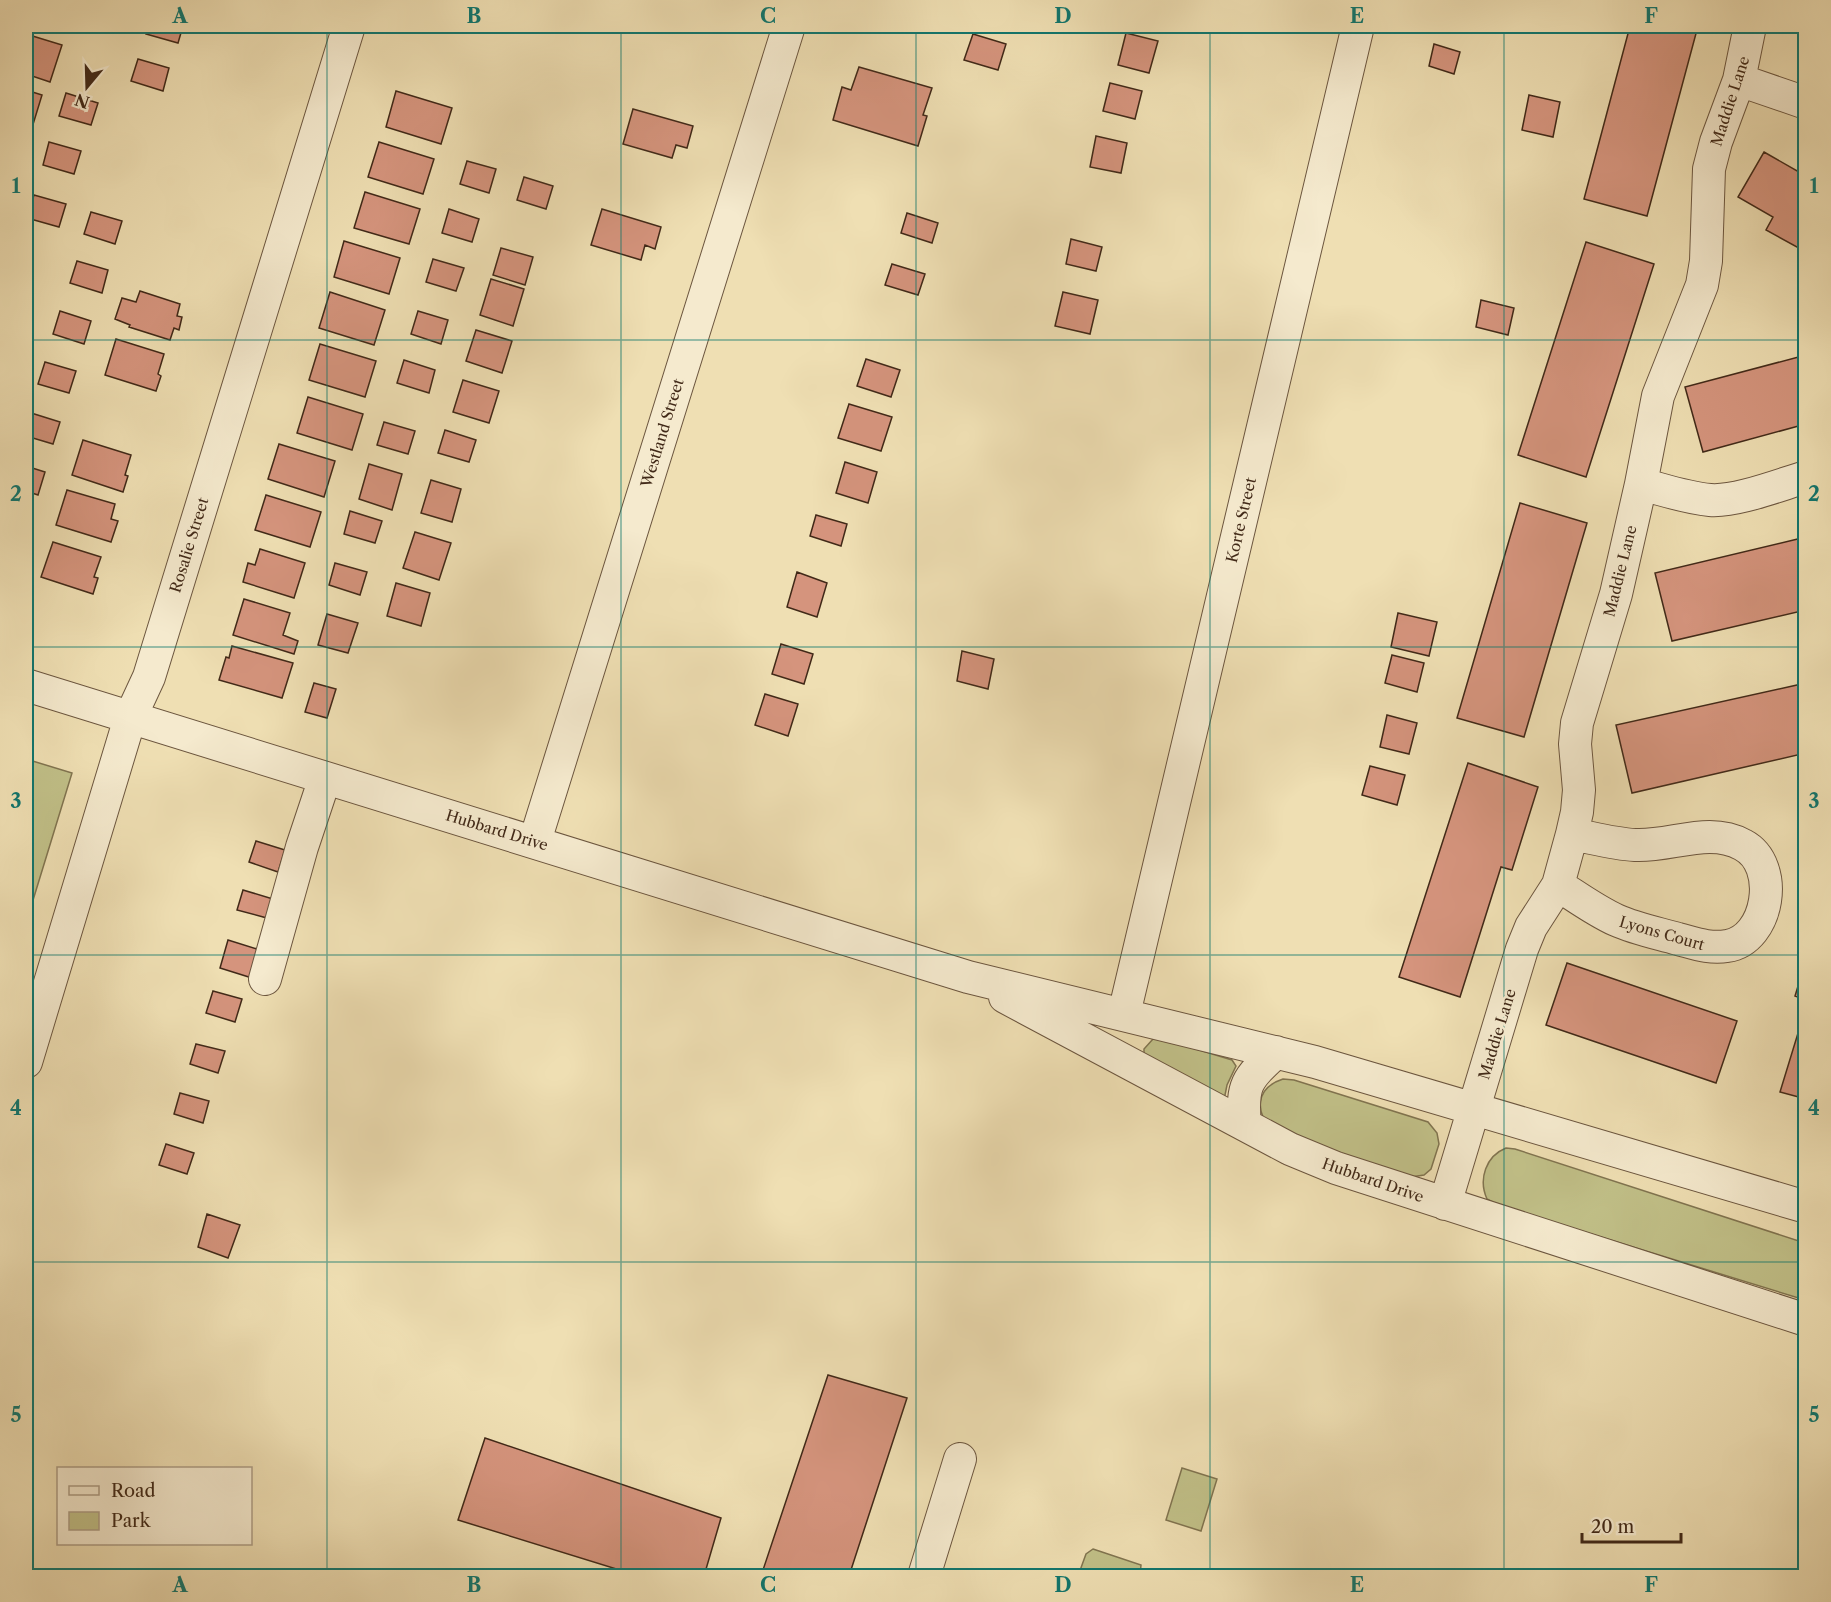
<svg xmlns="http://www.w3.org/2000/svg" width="1831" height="1602" viewBox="0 0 1831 1602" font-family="'Libre Caslon Text',serif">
	<rect width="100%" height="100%" fill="#efdfb3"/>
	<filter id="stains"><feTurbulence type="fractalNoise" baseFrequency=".00333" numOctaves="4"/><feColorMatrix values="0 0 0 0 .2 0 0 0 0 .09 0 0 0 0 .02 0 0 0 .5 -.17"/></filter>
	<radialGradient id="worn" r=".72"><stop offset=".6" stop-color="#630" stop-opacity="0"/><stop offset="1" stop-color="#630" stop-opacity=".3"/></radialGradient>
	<path fill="#c1c088" stroke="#817450" stroke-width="1.5" d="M26,759L72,773L26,923Z
		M1153,1039H1163L1232,1060L1236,1066L1227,1085L1224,1100L1144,1055V1049Z
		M1283,1079L1294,1080L1428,1122L1437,1133L1439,1144L1431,1169L1424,1175L1411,1177L1274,1131C1254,1113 1255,1088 1283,1079Z
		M1506,1148L1515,1149L1805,1243V1300L1500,1206L1487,1199C1478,1179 1486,1156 1506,1148Z
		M1182,1468L1217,1479L1201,1531L1166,1520Z
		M1093,1549L1141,1565L1140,1576H1078L1086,1554Z"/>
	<path fill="#d5947d" stroke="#412918" stroke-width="1.5" d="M149,26H183L178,43L146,34Z
		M1630,26H1698L1647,216L1584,199Z
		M1126,33L1158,41L1149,73L1118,65Z
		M26,34L62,45L50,82L26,74Z
		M973,34L1006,44L998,70L964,60Z
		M1434,44L1460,52L1454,74L1429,66Z
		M138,59L169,68L163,91L131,81Z
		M859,67L932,88L923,115L927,116L918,146L833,120L842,87L851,90Z
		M1110,83L1142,91L1135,119L1103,111Z
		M26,90L42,95L31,131L26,129Z
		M396,91L452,108L441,144L386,127Z
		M66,93L98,103L91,125L59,116Z
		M1529,95L1560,102L1553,137L1522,130Z
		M633,109L693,126L687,148L676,145L672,158L623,144Z
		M1096,136L1127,143L1121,173L1090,167Z
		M49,142L81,151L74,174L43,165Z
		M379,142L434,159L423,194L368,177Z
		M1764,152L1806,176V252L1766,230L1773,217L1738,197Z
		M467,161L496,169L489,193L460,184Z
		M524,177L553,186L546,209L517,200Z
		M365,192L420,209L409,244L354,228Z
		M34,195L66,204L59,227L27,218Z
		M449,209L479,219L472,242L442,233Z
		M602,209L661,227L655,249L645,245L641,260L591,245Z
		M91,212L122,221L115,244L84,234Z
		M907,213L938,223L932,243L901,233Z
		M1071,239L1102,247L1096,271L1066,264Z
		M344,241L400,258L389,294L334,277Z
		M1586,242L1654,264L1586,477L1518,455Z
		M501,248L533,257L525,285L493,275Z
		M433,259L464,268L456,291L426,282Z
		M77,261L108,270L102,293L70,283Z
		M892,264L925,274L918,295L885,285Z
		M491,279L524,289L513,326L480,315Z
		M140,291L180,304L177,316L182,317L179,330L174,328L170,340L129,327L130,325L115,319L122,298L136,302Z
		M330,292L385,310L374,345L319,328Z
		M1063,292L1098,300L1090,334L1055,326Z
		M1481,300L1514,308L1508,335L1476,327Z
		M60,311L91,321L84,344L53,334Z
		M418,311L448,320L441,344L411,334Z
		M476,330L512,341L502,373L466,361Z
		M116,339L164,354L158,374L161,376L156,391L105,375Z
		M320,344L376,361L365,397L309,380Z
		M1806,355V424L1703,452L1685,387Z
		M866,359L900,370L891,397L857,386Z
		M404,360L435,370L429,393L397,383Z
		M45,362L76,371L69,393L38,384Z
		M463,380L499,391L489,423L453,412Z
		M308,397L363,414L352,450L297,433Z
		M849,404L892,417L881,451L838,438Z
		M28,412L60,422L53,444L26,436V421Z
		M384,422L415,431L408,454L377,445Z
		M445,430L476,440L469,462L438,453Z
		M83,440L131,455L125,475L128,476L123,492L72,475Z
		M279,444L335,461L324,497L268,479Z
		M845,462L877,472L868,503L836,493Z
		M369,464L402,474L392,510L359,499Z
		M26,466L45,472L38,495L26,491Z
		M431,480L461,489L452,522L421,513Z
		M67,490L115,504L111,519L118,521L111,542L56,525Z
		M266,495L321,512L310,547L255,530Z
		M1520,503L1587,523L1524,737L1457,718Z
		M350,511L382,521L375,543L344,534Z
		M816,515L847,524L841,546L810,536Z
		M415,532L451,543L439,580L403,568Z
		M1806,537V610L1672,641L1655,573Z
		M53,542L101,557L94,577L98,578L93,594L41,577Z
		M260,549L305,563L294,598L243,582L248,563L255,565Z
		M335,563L367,572L360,595L329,585Z
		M797,572L827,583L817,617L787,607Z
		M396,583L430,593L421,626L387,616Z
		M244,599L290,613L283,635L298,641L294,654L233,635Z
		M1398,613L1437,622L1429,656L1391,647Z
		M327,614L358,623L348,653L318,645Z
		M781,644L813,654L804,684L772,674Z
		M232,646L293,663L282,698L219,680L226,657L229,658Z
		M962,651L994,659L988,689L957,681Z
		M1392,655L1424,663L1417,692L1385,683Z
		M314,683L336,689L327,718L305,712Z
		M1806,683V753L1632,793L1616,725Z
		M765,694L798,704L788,736L755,725Z
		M1387,715L1417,723L1409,754L1380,747Z
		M1468,763L1538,787L1512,870L1501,867L1460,997L1399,977Z
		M1370,766L1405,775L1397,805L1362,795Z
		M256,841L285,850L278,872L249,862Z
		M243,890L273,899L267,918L237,910Z
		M228,940L260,950L252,978L220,968Z
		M1806,960V1000L1795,996Z
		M1567,963L1737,1021L1716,1083L1546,1025Z
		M213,991L242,999L235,1022L206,1013Z
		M1806,1007V1099L1780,1092Z
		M196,1044L225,1051L218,1073L190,1064Z
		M180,1093L209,1101L203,1123L174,1114Z
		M166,1144L194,1153L187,1174L159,1165Z
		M207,1214L240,1225L228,1258L198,1247Z
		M828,1375L907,1398L849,1576H761Z
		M485,1438L721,1518L704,1576H639L458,1520Z"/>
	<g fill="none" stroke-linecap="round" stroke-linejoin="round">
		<defs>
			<path id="minor" d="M1739,80L1806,103
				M1641,484C1664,490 1687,498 1710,500C1736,502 1779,485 1806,477
				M26,685L968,977L1315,1062L1806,1207
				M535,841L789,26
				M1558,885C1577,897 1596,911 1616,920C1636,929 1657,933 1678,939C1694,943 1709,949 1727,946C1769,940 1781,865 1743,845C1709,826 1671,847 1635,845C1614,844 1593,838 1572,834
				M265,979L302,847L325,778
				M1005,997L1290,1149L1336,1168L1806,1320
				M1124,1014L1358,26
				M26,1062L130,718L149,677L349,26
				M1245,1125C1241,1084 1247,1079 1276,1052
				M1445,1204L1522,949L1531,927L1558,885L1572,834L1577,812L1579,790L1575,744L1577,723L1616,594L1641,484L1658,396L1702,285L1706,261L1709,169L1716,142L1739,80L1750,26
				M924,1576L960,1459"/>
		</defs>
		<use href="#minor" stroke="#6c563f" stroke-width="34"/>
		<use href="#minor" stroke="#f5eace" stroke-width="32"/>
	</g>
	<path fill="none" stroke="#0f766e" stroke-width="1.5" stroke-opacity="0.55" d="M327,26V1576M621,26V1576M916,26V1576M1210,26V1576M1504,26V1576M26,340H1806M26,647H1806M26,955H1806M26,1262H1806"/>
	<g text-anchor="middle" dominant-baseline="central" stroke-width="5" stroke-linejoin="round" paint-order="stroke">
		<g font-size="15" fill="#412918" stroke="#f5eace">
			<text transform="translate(1730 101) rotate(-72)">Maddie Lane</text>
			<text transform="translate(662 433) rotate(-73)">Westland Street</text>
			<text transform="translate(1241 520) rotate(-77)">Korte Street</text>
			<text transform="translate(189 545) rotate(-73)">Rosalie Street</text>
			<text transform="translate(1620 571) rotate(-76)">Maddie Lane</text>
			<text transform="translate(497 830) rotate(17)">Hubbard Drive</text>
			<text transform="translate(1662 933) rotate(16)">Lyons Court</text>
			<text transform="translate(1497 1034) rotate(-73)">Maddie Lane</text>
			<text transform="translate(1373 1180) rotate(19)">Hubbard Drive</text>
		</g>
	</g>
	<rect width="1831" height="1602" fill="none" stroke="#efdfb3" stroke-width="66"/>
	<rect x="57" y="1467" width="195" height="78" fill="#f5eace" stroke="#ad9d85" stroke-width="1.5"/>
	<rect x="69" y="1486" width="30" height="9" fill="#f5eace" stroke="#ad9d85" stroke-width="1.5"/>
	<text x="111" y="1497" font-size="18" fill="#412918">Road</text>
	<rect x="69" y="1512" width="30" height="18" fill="#c1c088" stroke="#ad9d85" stroke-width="1.5"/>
	<text x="111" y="1527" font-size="18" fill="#412918">Park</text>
	<g transform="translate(87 87) rotate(199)" stroke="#f5eace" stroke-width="4.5" paint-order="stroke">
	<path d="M0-4.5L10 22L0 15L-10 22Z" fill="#412918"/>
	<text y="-9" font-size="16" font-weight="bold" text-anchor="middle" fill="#412918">N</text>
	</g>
	<path d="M1582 1533v9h99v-9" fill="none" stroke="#412918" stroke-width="3"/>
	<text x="1591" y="1533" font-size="18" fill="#412918" stroke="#f5eace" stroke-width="4.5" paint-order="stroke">20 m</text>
	<rect x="33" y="33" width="1765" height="1536" fill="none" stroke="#0f766e" stroke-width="2"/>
	<g font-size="20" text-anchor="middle" font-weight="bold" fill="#0f766e">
		<text x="180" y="23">A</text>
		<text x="474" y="23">B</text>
		<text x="768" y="23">C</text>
		<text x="1063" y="23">D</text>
		<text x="1357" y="23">E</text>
		<text x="1651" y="23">F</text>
		<text x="16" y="193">1</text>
		<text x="1814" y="193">1</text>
		<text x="16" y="501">2</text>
		<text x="1814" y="501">2</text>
		<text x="16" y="808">3</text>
		<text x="1814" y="808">3</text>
		<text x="16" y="1115">4</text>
		<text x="1814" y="1115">4</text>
		<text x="16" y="1422">5</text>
		<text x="1814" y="1422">5</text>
		<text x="180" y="1592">A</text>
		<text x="474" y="1592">B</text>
		<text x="768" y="1592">C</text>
		<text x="1063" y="1592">D</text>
		<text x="1357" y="1592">E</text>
		<text x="1651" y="1592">F</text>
	</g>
	<rect width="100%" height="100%" filter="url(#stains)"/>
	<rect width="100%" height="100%" fill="url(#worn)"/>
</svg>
